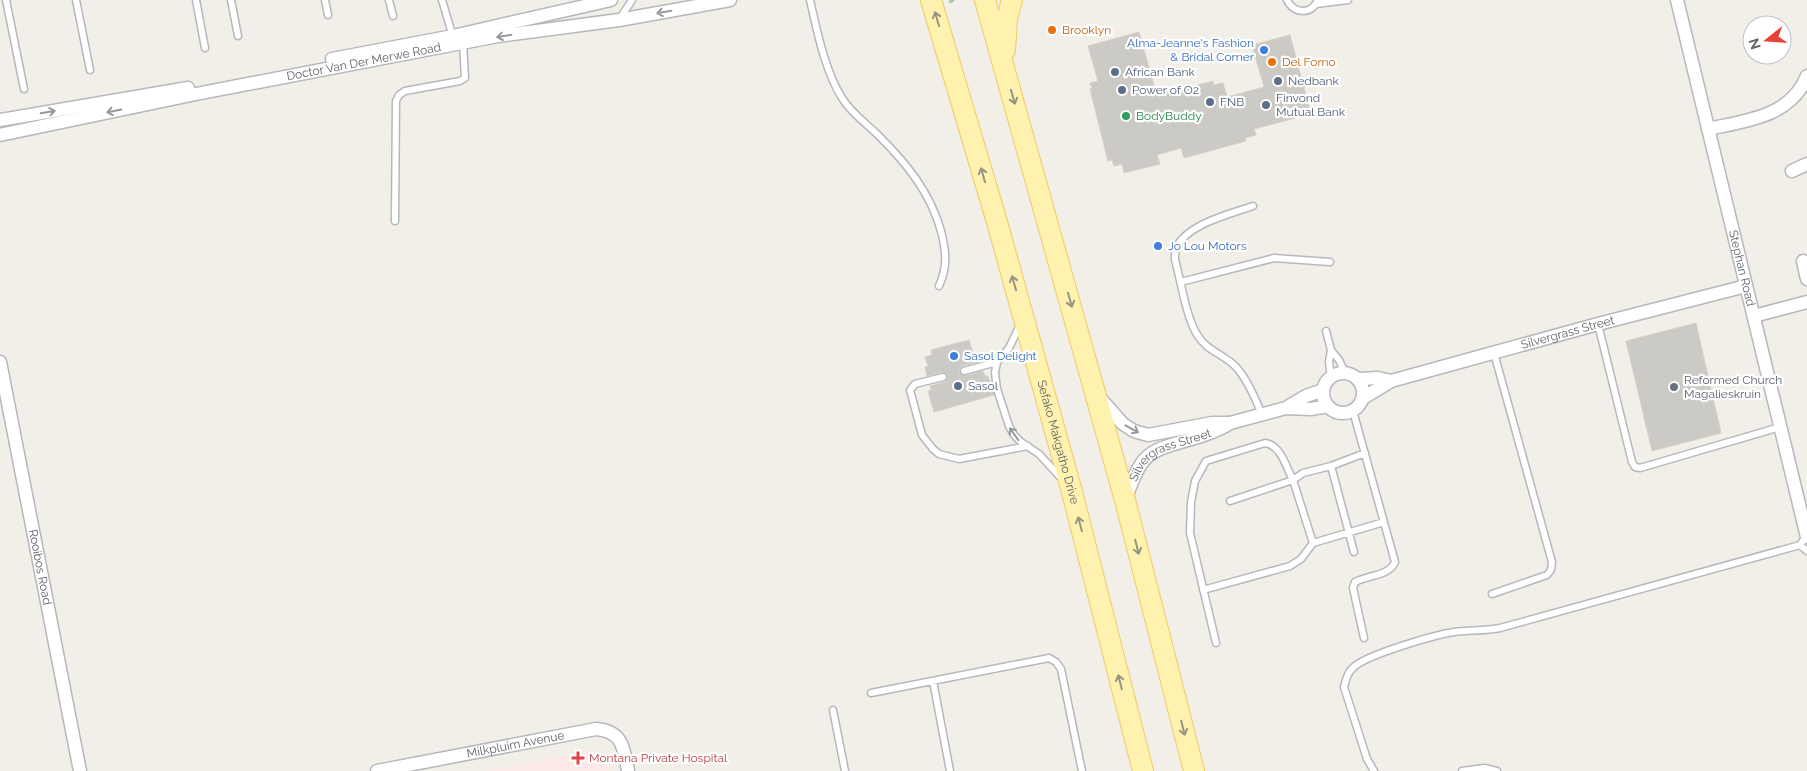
<svg xmlns="http://www.w3.org/2000/svg" width="1807" height="771" viewBox="0 0 1807 771" font-family="Raleway,sans-serif">
	<rect width="100%" height="100%" fill="#f1efe8"/>
	<path fill="#fce8e6" d="M591,750L609,764L611,771H488Z"/>
	<path fill="#cccac5" stroke="#d6d1c6" d="M1139,32L1157,96L1213,81L1214,85L1223,83L1227,97L1264,87L1252,45L1290,35L1311,114L1254,129L1256,135L1245,138L1246,141L1184,158L1181,148L1157,155L1160,164L1124,173L1122,164L1114,166L1112,160L1108,161L1090,89L1092,88L1090,83L1098,81L1088,46Z
		M1696,323L1721,433L1652,451L1626,341Z
		M969,340L973,353L978,352L981,361L962,366L959,369V373L965,376L983,371L985,376H988L994,395L934,412L928,391L931,390L930,386L945,382L948,376L946,373L942,372L927,376L925,367L928,366L925,357L932,355L931,350Z"/>
	<g fill="none" stroke-linecap="round" stroke-linejoin="round">
		<defs>
			<path id="service" d="M6,0L24,89
				M76,0L90,70
				M196,0L205,48
				M231,0L238,36
				M325,0L328,15
				M389,0L393,16
				M442,0L453,37
				M810,0C817,31 825,71 842,98C851,113 867,124 879,136C907,164 930,192 941,231C946,251 948,266 939,286
				M1287,0C1294,14 1311,15 1318,0
				M1316,4L1348,0
				M619,20L632,0
				M1253,206C1230,214 1187,224 1176,248C1175,251 1175,256 1175,260C1181,281 1186,318 1198,336C1207,351 1225,355 1236,367C1248,380 1255,399 1262,414
				M395,221L396,101L399,95L405,91L460,81L465,78L463,43
				M1181,282L1274,258L1330,262
				M1598,324L1632,462L1635,467L1640,468L1780,427
				M1020,325L1009,348L997,362L995,373L997,389L1009,426L1014,435L1021,442L1039,454L1060,477
				M1326,331L1331,350L1329,362L1331,376
				M1331,350L1339,360L1345,373
				M964,371L997,362
				M943,377L915,384L910,390L922,435L933,449L939,454L959,459L1028,446
				M1353,411L1395,562C1389,576 1368,575 1355,582L1353,588L1364,638
				M1313,543L1384,522
				M1800,545L1807,551
				M1354,552L1331,466L1365,453
				M1203,590L1290,566L1301,559L1313,543L1293,480L1230,501
				M1492,594L1547,575L1551,570L1552,562L1494,353
				M1216,643L1190,533L1191,502L1195,481L1206,461L1265,443C1281,445 1286,467 1293,480L1303,473L1331,466
				M933,681L950,771
				M871,693L1049,658L1056,662L1061,669L1082,771
				M833,710L845,771
				M1374,771L1367,759L1344,687C1346,679 1348,671 1355,666C1370,654 1434,635 1454,632C1470,630 1485,631 1500,628L1800,545L1807,535
				M1462,771L1484,768L1497,771"/>
			<g id="minor">
				<path id="s1" d="M1677,0L1807,537"/>
				<path d="M332,59L453,36L611,0"/>
				<path d="M0,120L188,88"/>
				<path d="M1708,129C1745,121 1791,117 1807,76"/>
				<path id="s2" d="M0,135L196,94L498,36L619,20L730,0"/>
				<path d="M1792,171L1807,164"/>
				<path d="M1803,261L1807,279"/>
				<path d="M1754,316L1807,302"/>
				<path id="s3" d="M0,362L80,771"/>
				<circle cx="1343" cy="393" r="20"/>
				<path d="M1358,379L1378,378L1391,381"/>
				<path d="M1099,397L1123,424L1134,431L1148,435L1212,423H1230L1286,408L1311,409L1328,406"/>
				<path id="s4" d="M1363,398L1391,381L1598,324L1746,286"/>
				<path d="M1286,408L1306,396L1323,390"/>
				<path id="s5" d="M1125,500C1144,448 1148,452 1198,437C1210,433 1220,430 1230,423"/>
				<path id="s6" d="M377,771L596,729C623,731 624,749 628,771"/>
			</g>
			<g id="primary">
				<path id="s7" d="M931,0L997,222L1072,492L1143,771"/>
				<path d="M985,0L1125,500L1194,771"/>
				<path d="M1005,50L1007,19L1012,0"/>
			</g>
		</defs>
		<use href="#service" stroke="#b5b8bc" stroke-width="9"/>
		<use href="#minor" stroke="#b5b8bc" stroke-width="15"/>
		<use href="#primary" stroke="#f2c960" stroke-width="22"/>
		<path stroke="#9cc7a9" stroke-width="2.5" stroke-dasharray="5 2.5" stroke-linecap="butt" d="M949,2L956,0"/>
		<use href="#service" stroke="#fff" stroke-width="6"/>
		<use href="#minor" stroke="#fff" stroke-width="12"/>
		<use href="#primary" stroke="#fff2af" stroke-width="20"/>
	</g>
	<defs><path id="oneway-shaft" d="M-6 0H5M1.5-3L5.5 0L1.5 3" fill="none" stroke-width="1.6" stroke-linecap="round" stroke-linejoin="round" transform="scale(1.25)"/></defs>
	<g stroke="#979a9d">
		<use href="#oneway-shaft" transform="translate(664 12) rotate(170)"/>
		<use href="#oneway-shaft" transform="translate(504 36) rotate(171)"/>
		<use href="#oneway-shaft" transform="translate(114 111) rotate(168)"/>
		<use href="#oneway-shaft" transform="translate(48 112) rotate(-10)"/>
		<use href="#oneway-shaft" transform="translate(1132 429) rotate(29)"/>
		<use href="#oneway-shaft" transform="translate(1014 434) rotate(-125)"/>
	</g>
	<g stroke="#979581">
		<use href="#oneway-shaft" transform="translate(937 19) rotate(-106)"/>
		<use href="#oneway-shaft" transform="translate(1013 97) rotate(74)"/>
		<use href="#oneway-shaft" transform="translate(983 175) rotate(-106)"/>
		<use href="#oneway-shaft" transform="translate(1014 283) rotate(-106)"/>
		<use href="#oneway-shaft" transform="translate(1070 300) rotate(74)"/>
		<use href="#oneway-shaft" transform="translate(1080 524) rotate(-105)"/>
		<use href="#oneway-shaft" transform="translate(1137 547) rotate(76)"/>
		<use href="#oneway-shaft" transform="translate(1120 682) rotate(-104)"/>
		<use href="#oneway-shaft" transform="translate(1183 728) rotate(76)"/>
	</g>
	<g fill="#e8710a" stroke="#fff" stroke-width="2">
		<circle cx="1052" cy="30" r="5"/>
		<circle cx="1272" cy="62" r="5"/>
	</g>
	<g fill="#3f7fe0" stroke="#fff" stroke-width="2">
		<circle cx="1264" cy="50" r="5"/>
		<circle cx="1158" cy="246" r="5"/>
		<circle cx="954" cy="356" r="5"/>
	</g>
	<g fill="#5c6f8a" stroke="#fff" stroke-width="2">
		<circle cx="1115" cy="72" r="5"/>
		<circle cx="1278" cy="81" r="5"/>
		<circle cx="1122" cy="90" r="5"/>
		<circle cx="1210" cy="102" r="5"/>
		<circle cx="1266" cy="105" r="5"/>
		<circle cx="958" cy="386" r="5"/>
	</g>
	<circle fill="#2e9e5b" stroke="#fff" stroke-width="2" cx="1126" cy="116" r="5"/>
	<circle fill="#6b7280" stroke="#fff" stroke-width="2" cx="1674" cy="387" r="5"/>
	<path fill="#e0444e" stroke="#fff" stroke-width="2" d="M575.5 750.5h5v5h5v5h-5v5h-5v-5h-5v-5h5z"/>
	<g text-anchor="middle" dominant-baseline="central" stroke-width="4.5" stroke-linejoin="round" paint-order="stroke">
		<g font-size="12" fill="#c56008" stroke="#fff" text-anchor="start">
			<text x="1062" y="30">Brooklyn</text>
			<text x="1282" y="62">Del Forno</text>
		</g>
		<g font-size="12" fill="#366cbe" stroke="#fff" text-anchor="start">
			<text x="1254" y="43" text-anchor="end">Alma-Jeanne's Fashion<tspan x="1254" dy="14">&amp; Bridal Corner</tspan></text>
			<text x="1168" y="246">Jo Lou Motors</text>
			<text x="964" y="356">Sasol Delight</text>
		</g>
		<g font-size="12" fill="#5f6368" stroke="#fff">
			<text stroke="none"><textPath href="#s2" startOffset="371">Doctor Van Der Merwe Road</textPath></text>
			<text stroke="none"><textPath href="#s1" startOffset="276">Stephan Road</textPath></text>
			<text stroke="none"><textPath href="#s4" startOffset="216">Silvergrass Street</textPath></text>
			<text stroke="none"><textPath href="#s7" startOffset="460">Sefako Makgatho Drive</textPath></text>
			<text stroke="none"><textPath href="#s5" startOffset="69">Silvergrass Street</textPath></text>
			<text stroke="none"><textPath href="#s3" startOffset="209">Rooibos Road</textPath></text>
			<text stroke="none"><textPath href="#s6" startOffset="141">Milkpluim Avenue</textPath></text>
		</g>
		<g font-size="12" fill="#4e5e75" stroke="#fff" text-anchor="start">
			<text x="1125" y="72">African Bank</text>
			<text x="1288" y="81">Nedbank</text>
			<text x="1132" y="90">Power of O2</text>
			<text x="1276" y="98">Finvond<tspan x="1276" dy="14">Mutual Bank</tspan></text>
			<text x="1220" y="102">FNB</text>
			<text x="968" y="386">Sasol</text>
		</g>
		<g font-size="12" fill="#27864d" stroke="#fff" text-anchor="start">
			<text x="1136" y="116">BodyBuddy</text>
		</g>
		<g font-size="12" fill="#5b616d" stroke="#fff" text-anchor="start">
			<text x="1684" y="380">Reformed Church<tspan x="1684" dy="14">Magalieskruin</tspan></text>
		</g>
		<g font-size="12" fill="#be3a42" stroke="#fff" text-anchor="start">
			<text x="589" y="758">Montana Private Hospital</text>
		</g>
	</g>
	<g transform="translate(1767 40) rotate(253)"><circle r="24" fill="#ffffff" stroke="#bfc1c3"/>
	<path d="M0-4L9 19L0 12L-9 19Z" fill="#ea4335"/>
	<text y="-8" font-size="14" font-weight="bold" text-anchor="middle" fill="#5f6368">N</text>
	</g>
</svg>
